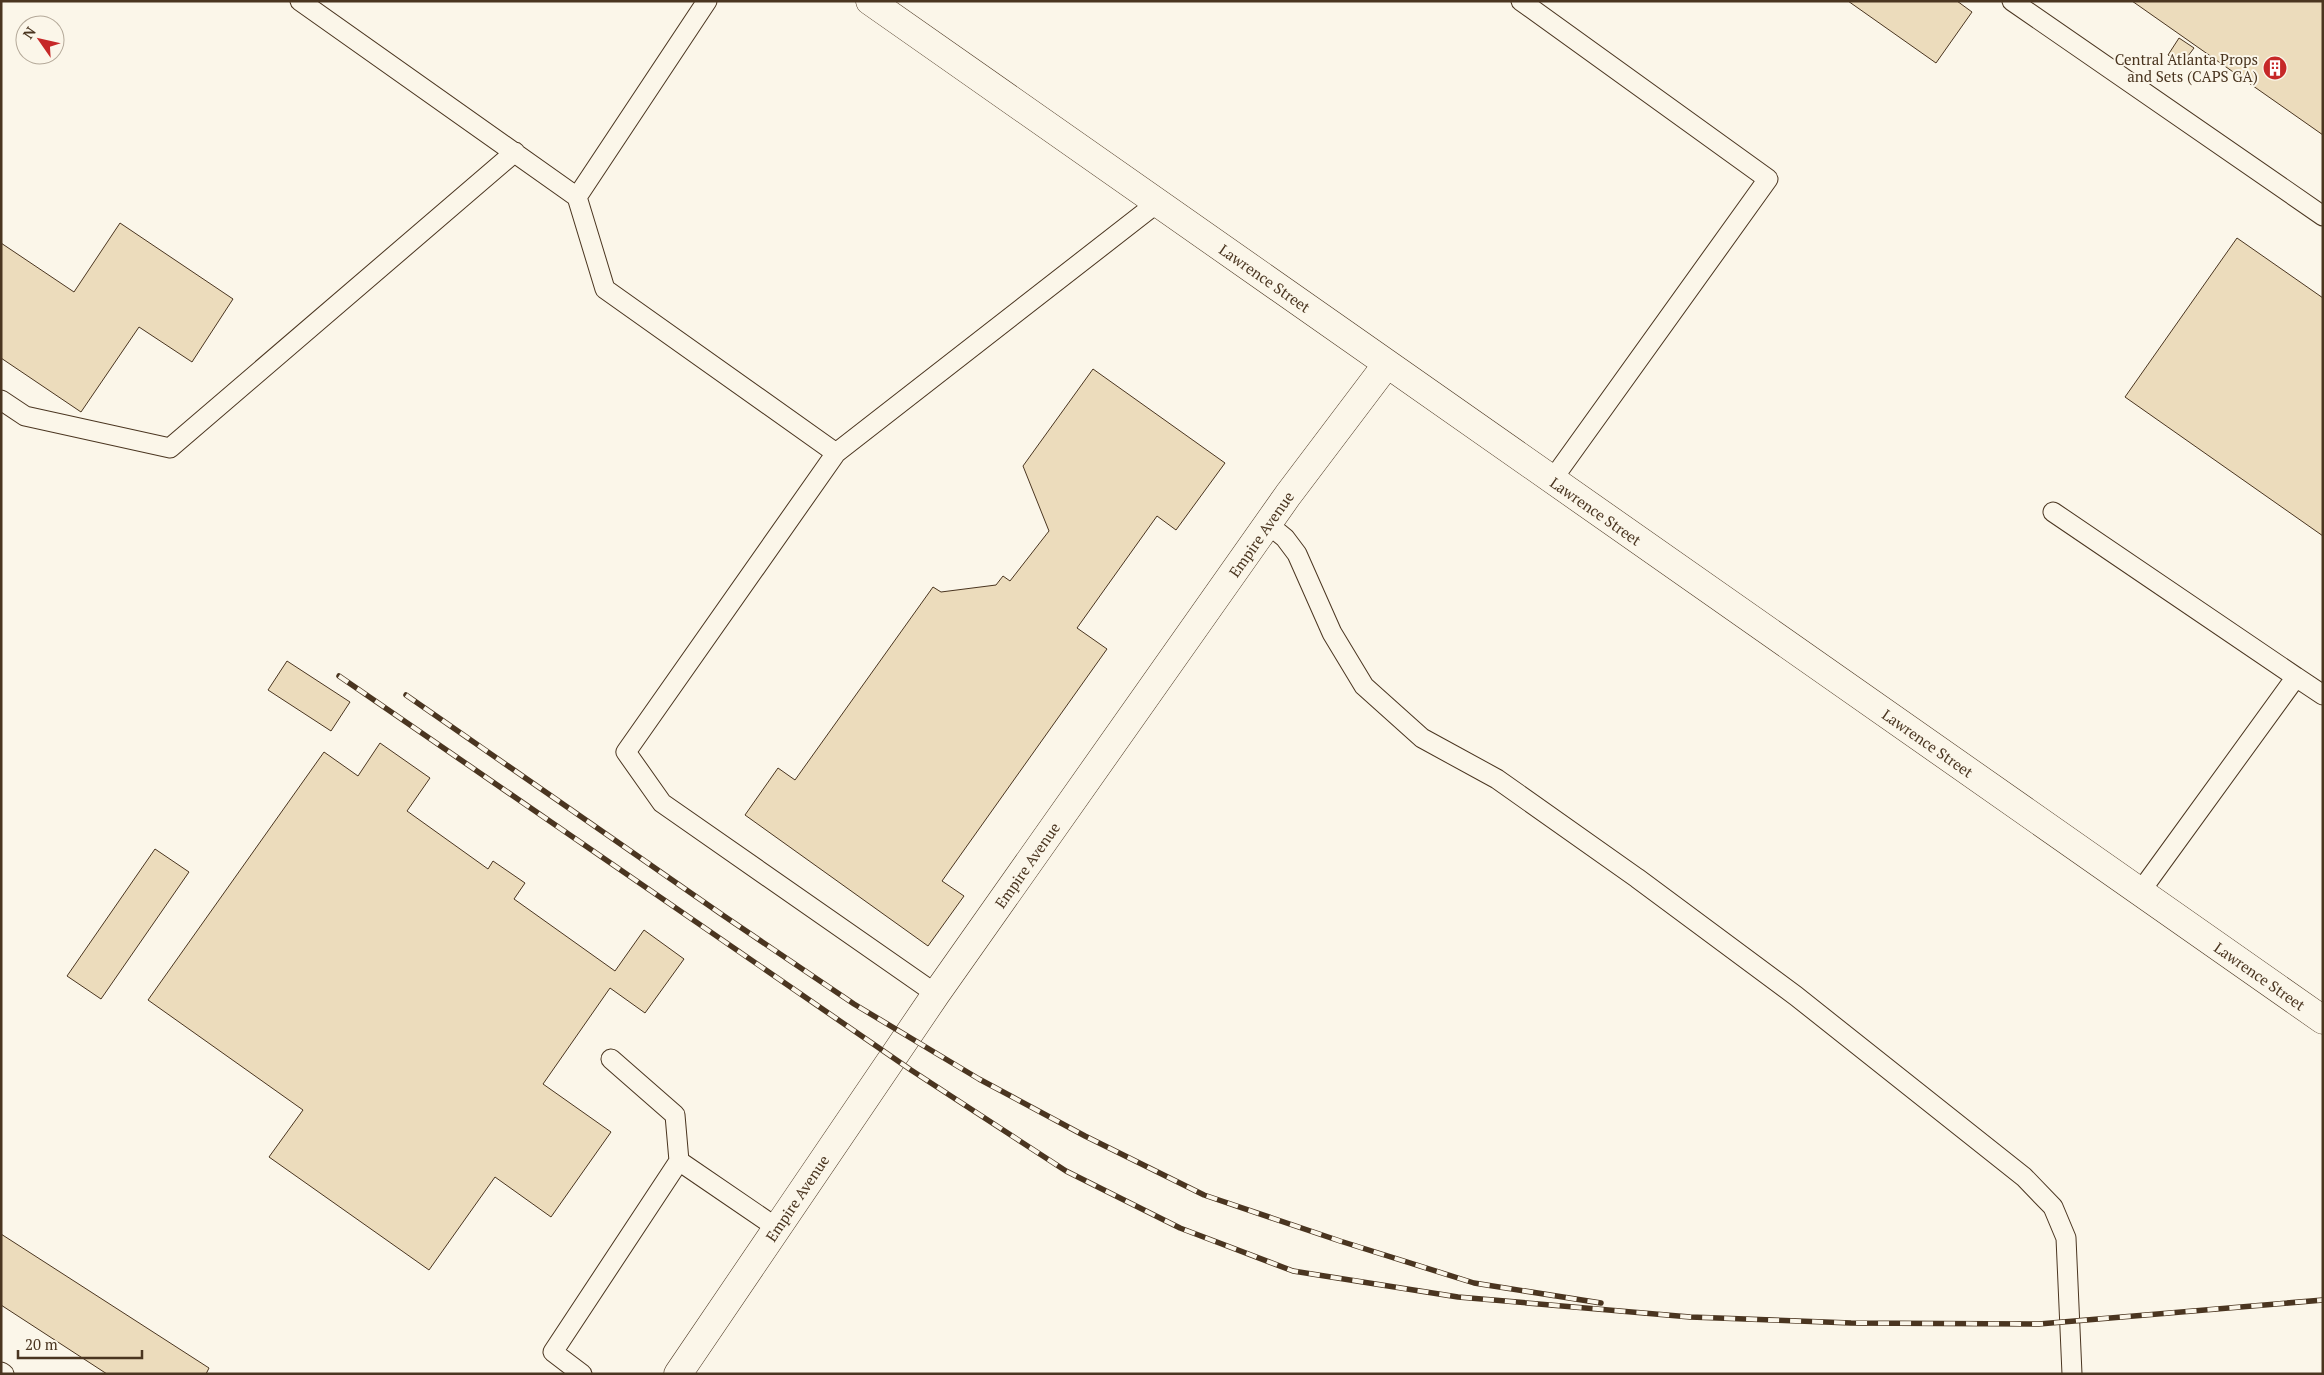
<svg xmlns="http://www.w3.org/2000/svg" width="2324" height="1375" viewBox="0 0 2324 1375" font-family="'PT Serif',serif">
	<rect width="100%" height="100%" fill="#fbf6e9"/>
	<path fill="#ecdcbc" stroke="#4a3520" d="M1848,1H1957L1972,12L1936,63Z
		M2132,1H2323V135Z
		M2179,38L2194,48L2182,64L2168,55Z
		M120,223L233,299L192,362L139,327L81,412L1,358V243L74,292Z
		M2237,238L2323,298V536L2125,397Z
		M1093,369L1225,463L1176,530L1157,516L1077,628L1107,649L942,881L964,896L928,946L745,815L778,768L795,780L933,587L941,592L996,585L1003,576L1010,581L1049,531L1023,466Z
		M287,661L350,702L331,731L268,690Z
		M380,743L430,778L407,811L488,869L493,861L525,883L514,899L615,971L644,930L684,959L645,1013L610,988L543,1084L611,1132L551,1217L495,1177L429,1270L269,1157L303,1110L148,1000L324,752L358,776Z
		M155,849L189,872L101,999L67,976Z
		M1,1234L209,1368L206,1374H107L1,1305Z"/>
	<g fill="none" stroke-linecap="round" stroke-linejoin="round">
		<defs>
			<path id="lane" d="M300,1L577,197
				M707,1L577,197L605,289L836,453L1157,203
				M1521,1L1768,179L1552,480
				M2012,1L2323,216
				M1,400L25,416L170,448L515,152
				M836,453L626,752L662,803L936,994
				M2053,512L2296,677L2140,892
				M1268,524L1285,538L1297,554L1332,633L1364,686L1422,738L1497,779L1637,878L1796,996L2024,1177L2053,1207L2066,1238L2072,1374
				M2296,677L2323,695
				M611,1059L675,1115L679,1161
				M1,1372L4,1374
				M582,1374L553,1352L679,1161L777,1228"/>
			<path id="street" d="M870,1L2323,1020
				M678,1374L936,994L1288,495L1387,364"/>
		</defs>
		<use href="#lane" stroke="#4a3520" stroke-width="21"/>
		<use href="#street" stroke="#4a3520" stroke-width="29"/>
		<use href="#lane" stroke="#fbf6e9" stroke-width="19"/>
		<use href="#street" stroke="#fbf6e9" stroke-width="28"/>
		<defs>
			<path id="rail" d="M339,676L911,1070L1066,1171L1180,1228L1293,1271L1458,1297L1690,1317L1851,1323L2039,1324L2323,1300
				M406,695L724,916L854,1004L979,1079L1085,1136L1204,1195L1340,1241L1474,1283L1601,1303"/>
		</defs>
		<use href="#rail" stroke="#4a3520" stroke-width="5.5"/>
		<use href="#rail" stroke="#fbf6e9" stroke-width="4" stroke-dasharray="11" stroke-linecap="butt"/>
	</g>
	<defs>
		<symbol id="building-disc" viewBox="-11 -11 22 22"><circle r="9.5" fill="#c62828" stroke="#fbf6e9"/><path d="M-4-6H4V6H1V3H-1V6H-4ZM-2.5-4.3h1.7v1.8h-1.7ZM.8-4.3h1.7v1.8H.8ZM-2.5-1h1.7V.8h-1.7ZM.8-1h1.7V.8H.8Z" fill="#fff"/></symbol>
	</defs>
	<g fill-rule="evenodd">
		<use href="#building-disc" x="2261" y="54" width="28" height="28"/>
	</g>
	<g text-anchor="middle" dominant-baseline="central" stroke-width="4" stroke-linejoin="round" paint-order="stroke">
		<g font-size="15" fill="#4a3520" stroke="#fbf6e9" text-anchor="end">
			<text x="2258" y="59">Central Atlanta Props<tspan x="2258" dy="17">and Sets (CAPS GA)</tspan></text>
		</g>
		<g font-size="15" fill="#4a3520" stroke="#fbf6e9">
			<text transform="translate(1265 278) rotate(35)">Lawrence Street</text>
			<text transform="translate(1596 511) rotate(35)">Lawrence Street</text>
			<text transform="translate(1261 534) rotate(-55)">Empire Avenue</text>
			<text transform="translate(1928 743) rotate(35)">Lawrence Street</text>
			<text transform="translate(1027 865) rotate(-55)">Empire Avenue</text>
			<text transform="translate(2260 976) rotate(35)">Lawrence Street</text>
			<text transform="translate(797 1198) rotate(-56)">Empire Avenue</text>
		</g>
	</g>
	<rect width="2324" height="1375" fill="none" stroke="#4a3520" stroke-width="5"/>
	<g transform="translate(40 40) rotate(304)"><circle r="24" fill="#fbf6e9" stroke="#b4a999"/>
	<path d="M0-4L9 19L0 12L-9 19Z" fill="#c62828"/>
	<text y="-8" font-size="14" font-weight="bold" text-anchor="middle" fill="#4a3520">N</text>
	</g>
	<path d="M18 1350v8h124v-8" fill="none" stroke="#4a3520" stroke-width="2.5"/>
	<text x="25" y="1350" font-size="15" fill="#4a3520" stroke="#fbf6e9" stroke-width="4" paint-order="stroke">20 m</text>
</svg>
